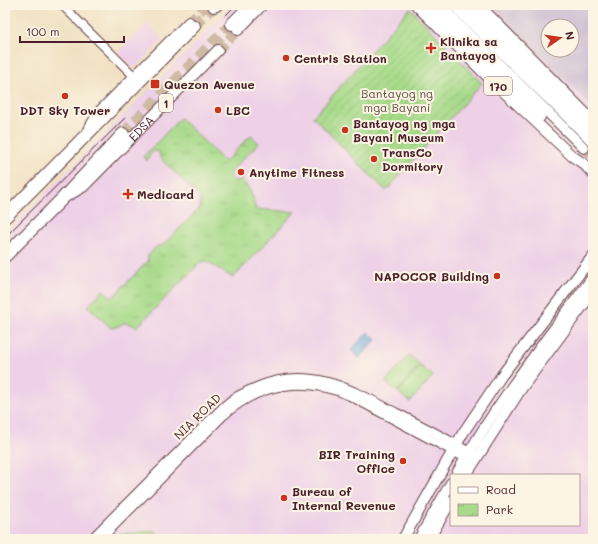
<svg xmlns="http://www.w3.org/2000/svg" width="598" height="544" viewBox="0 0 598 544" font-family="Mali,sans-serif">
	<defs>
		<pattern id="park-tufts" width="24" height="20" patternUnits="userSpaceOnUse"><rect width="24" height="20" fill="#a7da8a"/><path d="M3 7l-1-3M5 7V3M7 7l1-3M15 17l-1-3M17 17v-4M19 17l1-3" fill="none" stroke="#91bb77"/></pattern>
		<pattern id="garden-furrows" width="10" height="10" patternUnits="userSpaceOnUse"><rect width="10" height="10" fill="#a7da8a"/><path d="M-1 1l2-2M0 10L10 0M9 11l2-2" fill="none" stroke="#91bb77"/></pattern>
	</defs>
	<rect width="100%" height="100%" fill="#fcf5e5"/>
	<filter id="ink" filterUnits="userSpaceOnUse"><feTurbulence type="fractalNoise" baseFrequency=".025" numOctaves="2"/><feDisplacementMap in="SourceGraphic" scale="8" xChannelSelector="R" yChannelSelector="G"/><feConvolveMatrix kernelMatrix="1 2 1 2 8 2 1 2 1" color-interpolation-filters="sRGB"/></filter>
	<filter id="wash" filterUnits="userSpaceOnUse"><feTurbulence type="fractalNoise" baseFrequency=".012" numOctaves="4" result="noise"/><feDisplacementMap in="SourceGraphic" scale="16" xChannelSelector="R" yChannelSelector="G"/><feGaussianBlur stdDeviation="0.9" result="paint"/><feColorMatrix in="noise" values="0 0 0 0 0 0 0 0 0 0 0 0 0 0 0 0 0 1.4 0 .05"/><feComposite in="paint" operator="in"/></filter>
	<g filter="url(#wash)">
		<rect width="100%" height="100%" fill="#f0e1c2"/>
		<path fill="#eed0e7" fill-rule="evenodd" d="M233,5H593V539H5V234ZM548,26H572V50H548ZM451,475H579V525H451Z
			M147,24L163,40L136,67H132L117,53Z"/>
		<path fill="#ccbed3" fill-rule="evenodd" d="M491,5H593V108ZM548,26H572V50H548Z"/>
		<path fill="url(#park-tufts)" stroke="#787c5a" d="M180,118L225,162L251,135L259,143L232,170C229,175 230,179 234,181L241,180C250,188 254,196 255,209L295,212L233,278L206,261L201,262L137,327C119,318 126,326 111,328L88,306L103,290L112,298L148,261V256L157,246H162L200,208V197L161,159L159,152L155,151L151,153L147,161L143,157Z"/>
		<path fill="url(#garden-furrows)" stroke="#787c5a" d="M410,8L482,83L386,191L313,117Z"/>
		<path fill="#a7da8a" stroke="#787c5a" d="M409,355L420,365L397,392L386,382Z
			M421,366L433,376L410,402L398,392Z
			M156,531L157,539H119L118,534Z"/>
		<path fill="#6aa4d9" stroke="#5a6282" d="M368,332L376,340L359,358L351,350Z"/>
	</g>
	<g filter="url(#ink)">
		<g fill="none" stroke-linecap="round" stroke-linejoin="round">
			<path stroke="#cfbaa4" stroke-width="10" stroke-dasharray="10 5" stroke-linecap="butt" d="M189,22L206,5
				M218,50L238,30
				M584,148L593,157"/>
			<path stroke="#cfbaa4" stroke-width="12" stroke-dasharray="12 6" stroke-linecap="butt" d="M194,26L214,6
				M123,134L232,24"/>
			<defs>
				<path id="minor" d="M62,5L135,77
					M91,539L223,407C233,397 246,391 259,386C311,365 351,389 397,413C423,426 449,439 474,455
					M101,539L223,416C260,383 305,376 350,396L471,461"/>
				<g id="major">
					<path d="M416,5L487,76L572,156L584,164L593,174"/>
					<path d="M429,5L540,117"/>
					<path d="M439,5L584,148"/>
					<path d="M453,5L591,140"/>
					<path d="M466,5L585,123L593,129"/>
					<path d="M479,5L593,121"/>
					<path d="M238,30L262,5"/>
					<path d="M90,127L100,111L189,22"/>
					<path id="s1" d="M67,196L83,187L218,50"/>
					<path d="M456,475C495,405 545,341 593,277"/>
					<path d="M466,475L521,389L593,292"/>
					<path d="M403,539L463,433L502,375L593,256"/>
					<path d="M419,539L451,483"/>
					<path d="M429,539L451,501"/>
				</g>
				<path id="highway" d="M214,6L216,5
					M232,24L251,5
					M5,217L194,26
					M5,256L61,200L123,134"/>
			</defs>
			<use href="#minor" stroke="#633c42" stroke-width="10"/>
			<use href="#major" stroke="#633c42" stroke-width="12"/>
			<use href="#highway" stroke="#633c42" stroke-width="14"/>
			<use href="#minor" stroke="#fff" stroke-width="8"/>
			<use href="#major" stroke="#fff" stroke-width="10"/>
			<use href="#highway" stroke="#fff" stroke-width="12"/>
			<path stroke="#4a1f2b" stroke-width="1" d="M225,16L236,5
				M5,237L128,115"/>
		</g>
	</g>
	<g fill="#c8321e" stroke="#fcf5e5" stroke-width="1.5">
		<path d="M429 42h4v4h4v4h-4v4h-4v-4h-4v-4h4z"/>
		<circle cx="286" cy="58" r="4"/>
		<rect x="150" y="79" width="10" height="10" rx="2"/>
		<circle cx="65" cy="96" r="4"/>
		<circle cx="218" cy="110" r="4"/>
		<circle cx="345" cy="130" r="4"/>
		<circle cx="374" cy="159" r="4"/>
		<circle cx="241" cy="172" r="4"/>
		<path d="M126 188h4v4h4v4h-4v4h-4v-4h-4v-4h4z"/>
		<circle cx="497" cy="276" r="4"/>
		<circle cx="403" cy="461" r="4"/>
		<circle cx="284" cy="498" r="4"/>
	</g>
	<g text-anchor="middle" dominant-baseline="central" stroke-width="4" stroke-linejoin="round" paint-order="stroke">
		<g fill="#fcf5e5" stroke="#7f5f63" stroke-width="1">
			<rect x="484" y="77" width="28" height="18" rx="3"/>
			<rect x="159" y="94" width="14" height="18" rx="3"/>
		</g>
		<g font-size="11" font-weight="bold" fill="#4a1f2b">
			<text x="498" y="86">170</text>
			<text x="166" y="103">1</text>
		</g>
		<g font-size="12" font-weight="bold" fill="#4a1f2b" stroke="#fcf5e5" text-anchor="start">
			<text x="440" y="41">Klinika sa<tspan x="440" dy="14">Bantayog</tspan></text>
			<text x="294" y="58">Centris Station</text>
			<text x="164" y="84">Quezon Avenue</text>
			<text x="65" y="110" text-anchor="middle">DDT Sky Tower</text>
			<text x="226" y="110">LBC</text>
			<text x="353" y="123">Bantayog ng mga<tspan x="353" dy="14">Bayani Museum</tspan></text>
			<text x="382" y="152">TransCo<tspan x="382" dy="14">Dormitory</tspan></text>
			<text x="249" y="172">Anytime Fitness</text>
			<text x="137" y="194">Medicard</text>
			<text x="489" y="276" text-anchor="end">NAPOCOR Building</text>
			<text x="395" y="454" text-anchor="end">BIR Training<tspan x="395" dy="14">Office</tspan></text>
			<text x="292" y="491">Bureau of<tspan x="292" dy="14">Internal Revenue</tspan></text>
		</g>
		<g font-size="12" fill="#614e43" stroke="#fcf5e5">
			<text x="397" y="93">Bantayog ng<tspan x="397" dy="14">mga Bayani</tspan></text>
		</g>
		<g font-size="12" fill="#4a1f2b" stroke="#fcf5e5">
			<text stroke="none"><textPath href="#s1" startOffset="101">EDSA</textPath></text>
			<text transform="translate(197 416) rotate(-44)">NIA ROAD</text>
		</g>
	</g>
	<rect width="598" height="544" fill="none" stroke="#fcf5e5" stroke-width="20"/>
	<rect x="450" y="474" width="130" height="52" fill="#fcf5e5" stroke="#b59f9b"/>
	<rect x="458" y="487" width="20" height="6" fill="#ffffff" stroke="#b59f9b"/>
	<text x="486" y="494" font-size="12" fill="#4a1f2b">Road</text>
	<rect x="458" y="504" width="20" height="12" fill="url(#park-tufts)" stroke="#b59f9b"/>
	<text x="486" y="514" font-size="12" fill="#4a1f2b">Park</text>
	<g transform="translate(560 38) rotate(77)"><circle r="19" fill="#fcf5e5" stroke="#b59f9b"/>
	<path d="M0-3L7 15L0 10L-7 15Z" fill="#c8321e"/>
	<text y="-6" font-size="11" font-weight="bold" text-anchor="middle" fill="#4a1f2b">N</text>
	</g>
	<path d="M20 36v6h104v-6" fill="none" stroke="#4a1f2b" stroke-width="2"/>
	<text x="26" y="36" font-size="12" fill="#4a1f2b" stroke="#fcf5e5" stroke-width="3" paint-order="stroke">100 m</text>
</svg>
